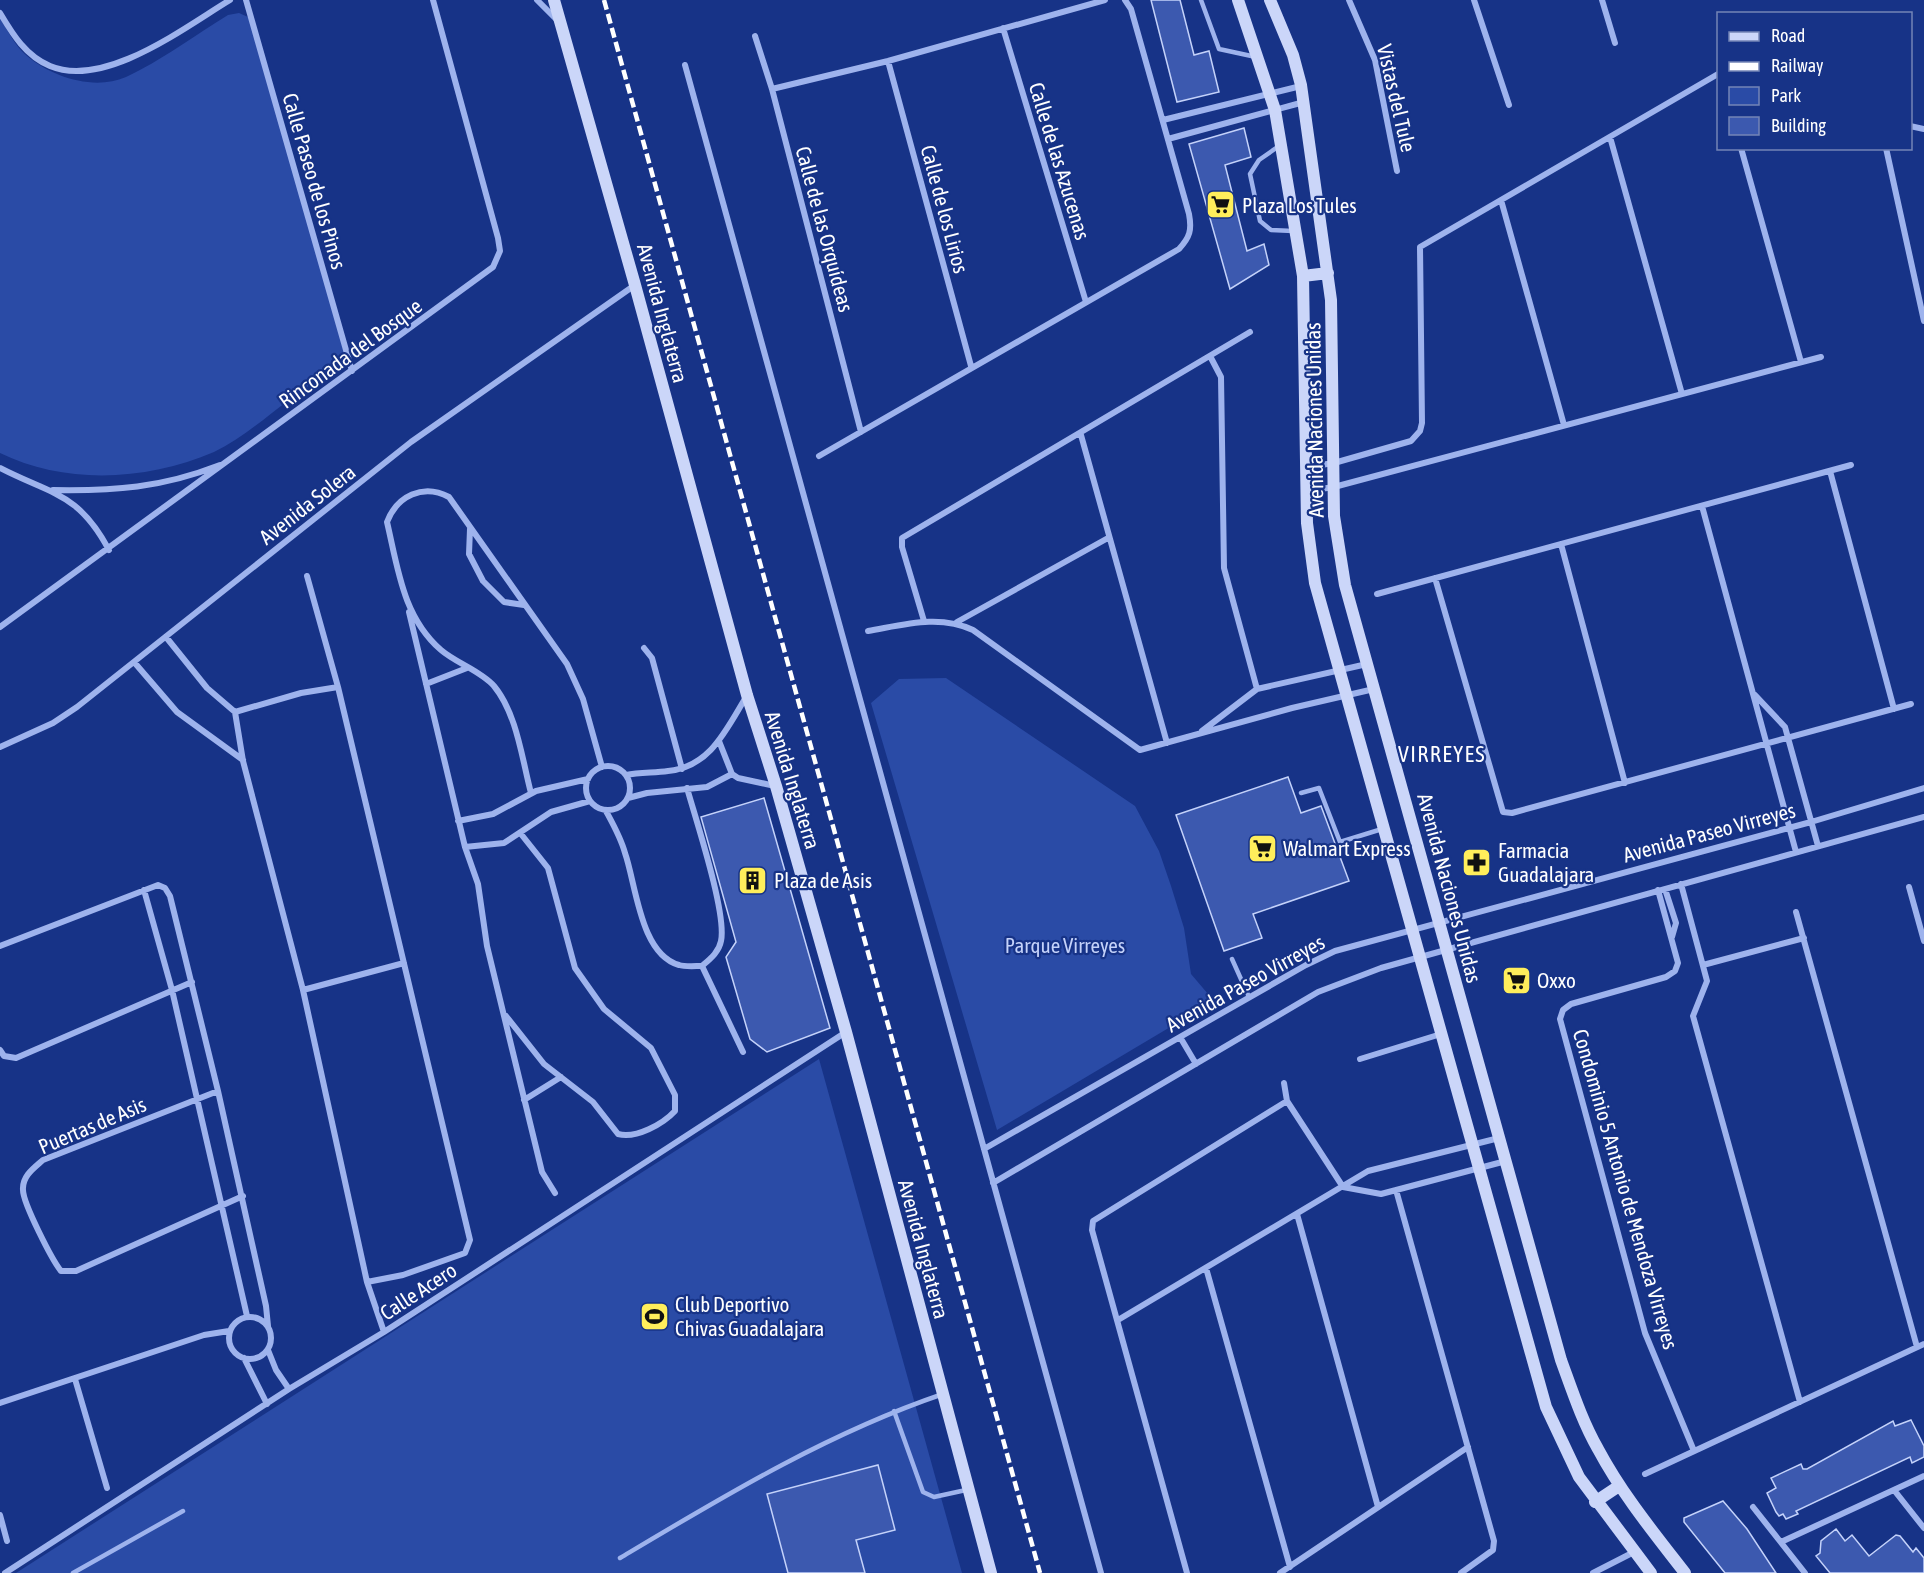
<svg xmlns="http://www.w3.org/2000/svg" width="1924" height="1573" viewBox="0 0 1924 1573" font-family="'Asap Condensed',sans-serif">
	<rect width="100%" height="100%" fill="#173387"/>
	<path fill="#2a4ba6" d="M239,13L248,17L253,24L344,352L340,361C325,376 306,387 289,400C265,418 241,439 214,452C147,481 65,485 0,453V18C8,31 15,46 27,56C52,77 94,91 126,77C159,62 197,34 228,15Z
		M946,678L1135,806L1159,851L1171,886L1184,928L1191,974L1214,1001L997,1130L871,703L899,679Z
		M819,1059L962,1573H16Z"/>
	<path fill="#3c59af" stroke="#c4d2fa" stroke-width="1.5" d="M1151,0H1180L1194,55L1209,51L1219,92L1177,102Z
		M1244,128L1251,157L1225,165L1247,251L1264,244L1269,265L1230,289L1189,144Z
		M1288,777L1301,813L1321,806L1349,881L1253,914L1262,938L1224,951L1176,815Z
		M764,798L830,1028L767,1052L750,1039L726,957L736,942L701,817Z
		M1911,1420L1924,1446V1457L1912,1463L1910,1457L1796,1511L1798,1514L1786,1519L1783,1514L1779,1516L1776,1512L1767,1493L1776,1488L1771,1478L1801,1464L1803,1469H1807L1893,1421L1895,1426Z
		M878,1465L895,1530L856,1540L865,1573H788L767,1494Z
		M1723,1501L1747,1529L1776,1573H1725L1684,1522V1518Z
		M1836,1529L1845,1541L1852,1535L1869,1556L1896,1535L1900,1536L1913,1552L1916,1548L1924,1558V1573H1830L1816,1556L1820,1553L1821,1541Z"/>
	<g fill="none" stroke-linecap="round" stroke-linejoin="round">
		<path stroke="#9eb3ed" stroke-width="4.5" d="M1201,0L1219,49L1256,57
			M1279,146L1259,160L1250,174L1260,221L1271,230L1293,231
			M1301,793L1319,788L1340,842L1382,829
			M1232,959L1249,997
			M894,1411L923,1492L934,1497L966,1490
			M620,1558C724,1496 828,1433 943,1394
			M73,1573L183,1511"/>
		<path stroke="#9eb3ed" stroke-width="6" d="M246,0L352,371
			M537,0L556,19
			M1349,0L1375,60L1397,171
			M1474,0L1509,105
			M1602,0L1615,43
			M0,13C13,35 26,56 50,66C105,89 185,27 230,0
			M1003,28L1086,302
			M755,36L772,89L861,432
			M888,61L971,366
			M685,65L1101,1573
			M772,89L888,61L1105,0
			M1163,120L1301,86
			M1910,126L1924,129
			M1610,137L1682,394
			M1168,139L1304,102
			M1741,148L1801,362
			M1886,148L1924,321
			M1501,200L1564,425
			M1210,356L1221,377L1224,568L1257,689
			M1081,435L1167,743
			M819,456L1179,249C1190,237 1192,230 1189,214L1131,9L1125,0
			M1307,467L1334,463L1411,441L1420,431L1422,423L1420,247L1718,74
			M0,468C52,495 78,492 109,550
			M1830,471L1894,709
			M53,490C114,491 161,488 220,465
			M1307,491L1334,487L1821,357
			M1702,506L1796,852
			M470,529L469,554L483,581L504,602L524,605
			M1561,544L1625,783
			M307,576L338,687L470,1240L465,1253L403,1275L367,1282
			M1435,578L1503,812L1512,813L1911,704
			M1377,594L1851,465
			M409,612L465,847L478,884L487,946L542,1172L555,1193
			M924,621L902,547V538L1250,332
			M957,622L1108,538
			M0,627L493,267L500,251L498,238L433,0
			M868,631C903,625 939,614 973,630L1140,750L1292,708L1374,689
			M166,637L207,688L235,712L243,761L303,990L367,1282L384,1332
			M644,648L652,658L682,769
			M134,662L177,712L243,760
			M426,684L467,668
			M1755,695L1785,727L1818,846
			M235,712L301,693L338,687
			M1202,731L1257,689L1367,664
			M719,741L732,774
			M0,747L53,723L77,707L411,442L635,285
			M586 788a22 22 0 1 1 44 0a22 22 0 1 1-44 0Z
			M626,775C640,772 654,773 668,771C710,767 726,730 746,697
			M531,793C522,759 517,714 494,686C481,671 456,663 441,650C403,617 398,569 387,522C397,496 423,483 449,497L567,664L583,699L602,767
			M628,798L647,793L707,787L732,774L738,778L775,786
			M606,811C613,824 621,838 625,853C636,884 640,954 679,965C685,967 695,966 702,966C710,959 719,952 721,941C727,914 696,820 687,788
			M458,821L493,814L536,791L588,779
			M465,847L504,843L551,812L590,801
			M1681,884L1707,981L1693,1016L1800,1402
			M1909,887L1924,941
			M1665,889L1676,923L1672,937
			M144,890L172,990L247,1316
			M1658,890L1678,963L1675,971L1666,977L1571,1004L1563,1010L1560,1019L1645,1333L1694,1451
			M1796,912L1917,1347
			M0,946L158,885L165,888L170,896L218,1091L266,1306L268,1326
			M1703,965L1804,938
			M702,966L743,1052
			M303,990L404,963
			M506,1016L544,1064L593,1102L618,1134C636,1139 663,1124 675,1111V1095L651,1048L604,1009L575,968L548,868L521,834
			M1180,1037L1196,1064
			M0,1050L4,1056L16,1058L192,982
			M1360,1059L1441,1034
			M1284,1083L1287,1101L1343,1187L1381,1194L1506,1161
			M218,1091L43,1160C34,1168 22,1176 23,1190C23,1203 52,1260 61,1271H76L243,1196
			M524,1100L561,1077
			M984,1149L1306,965L1335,951L1811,822L1924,788
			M993,1183L1318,992L1381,968L1924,817
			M1396,1190L1494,1541L1493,1550L1461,1573
			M1297,1214L1378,1507
			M1206,1268L1290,1567
			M229 1338a21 21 0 1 1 42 0a21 21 0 1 1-42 0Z
			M1118,1320L1368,1171L1499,1138
			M268,1350L276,1370L289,1389
			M244,1358L267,1404
			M75,1379L107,1488
			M0,1403L204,1335L229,1331
			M1645,1474L1924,1344
			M1894,1490L1924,1528
			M1753,1507L1805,1573
			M0,1515L7,1541
			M1781,1542L1924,1476
			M5,1573L289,1389L384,1332L846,1032
			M1187,1573L1092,1230L1093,1221L1287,1101
			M1280,1573L1468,1447
			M1593,1573L1634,1552"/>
		<path stroke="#cbd6f9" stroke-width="12" d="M554,0L635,285L747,695L776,786L846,1032L991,1573
			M1238,0L1275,110L1303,276L1307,523L1315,583L1546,1407L1579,1477L1651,1573
			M1270,0L1293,55L1301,85L1331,300L1334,516L1345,585L1561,1360C1572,1390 1582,1421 1598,1449C1622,1494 1654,1533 1685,1573
			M1303,276L1328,273
			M1595,1502L1619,1486"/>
		<path stroke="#fff" stroke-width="4.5" stroke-dasharray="10 4.5" stroke-linecap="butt" d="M604,0L1040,1573"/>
	</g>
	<defs>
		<symbol id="supermarket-square" viewBox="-11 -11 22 22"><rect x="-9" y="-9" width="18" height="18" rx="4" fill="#ffee5b" stroke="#173387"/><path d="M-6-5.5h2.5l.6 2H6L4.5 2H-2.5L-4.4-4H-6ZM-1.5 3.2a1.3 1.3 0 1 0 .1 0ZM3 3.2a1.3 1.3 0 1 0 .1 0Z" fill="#111"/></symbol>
		<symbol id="pharmacy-square" viewBox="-11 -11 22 22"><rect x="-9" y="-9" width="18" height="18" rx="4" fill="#ffee5b" stroke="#173387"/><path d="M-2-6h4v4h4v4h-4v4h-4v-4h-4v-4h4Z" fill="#111"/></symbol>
		<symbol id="building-square" viewBox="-11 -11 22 22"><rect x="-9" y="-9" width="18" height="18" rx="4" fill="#ffee5b" stroke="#173387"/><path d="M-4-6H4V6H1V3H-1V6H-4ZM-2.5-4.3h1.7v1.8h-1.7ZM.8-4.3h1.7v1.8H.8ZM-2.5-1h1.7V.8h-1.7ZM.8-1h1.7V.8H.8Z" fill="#111"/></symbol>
		<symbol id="stadium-square" viewBox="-11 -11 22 22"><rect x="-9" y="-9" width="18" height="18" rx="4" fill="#ffee5b" stroke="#173387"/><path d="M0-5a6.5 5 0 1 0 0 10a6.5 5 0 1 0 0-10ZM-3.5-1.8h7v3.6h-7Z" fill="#111"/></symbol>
	</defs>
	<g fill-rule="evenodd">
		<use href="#supermarket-square" x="1204" y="188" width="33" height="33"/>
		<use href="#supermarket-square" x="1246" y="832" width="33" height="33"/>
		<use href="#pharmacy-square" x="1460" y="846" width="33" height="33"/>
		<use href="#building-square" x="736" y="864" width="33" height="33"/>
		<use href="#supermarket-square" x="1500" y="964" width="33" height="33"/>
		<use href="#stadium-square" x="638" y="1300" width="33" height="33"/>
	</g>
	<g text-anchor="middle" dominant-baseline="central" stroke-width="4.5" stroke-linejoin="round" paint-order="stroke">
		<g font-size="21" fill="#fff" stroke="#173387">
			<text transform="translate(1397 98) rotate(77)">Vistas del Tule</text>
			<text transform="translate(1060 161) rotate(73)">Calle de las Azucenas</text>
			<text transform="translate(315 181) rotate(74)">Calle Paseo de los Pinos</text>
			<text transform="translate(945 209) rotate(75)">Calle de los Lirios</text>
			<text transform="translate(825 229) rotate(75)">Calle de las Orquídeas</text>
			<text transform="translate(663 313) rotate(75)">Avenida Inglaterra</text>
			<text transform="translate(350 353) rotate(-36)">Rinconada del Bosque</text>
			<text transform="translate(1314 420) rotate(-91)">Avenida Naciones Unidas</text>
			<text transform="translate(307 504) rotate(-38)">Avenida Solera</text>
			<text transform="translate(793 780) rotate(73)">Avenida Inglaterra</text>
			<text transform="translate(1709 832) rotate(-15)">Avenida Paseo Virreyes</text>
			<text transform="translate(1450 888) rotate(75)">Avenida Naciones Unidas</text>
			<text transform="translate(1245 983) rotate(-29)">Avenida Paseo Virreyes</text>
			<text transform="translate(92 1125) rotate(-23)">Puertas de Asis</text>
			<text transform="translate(1626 1189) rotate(74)">Condominio 5 Antonio de Mendoza Virreyes</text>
			<text transform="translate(924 1249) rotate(75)">Avenida Inglaterra</text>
			<text transform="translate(418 1291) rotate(-33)">Calle Acero</text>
		</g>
		<g font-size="21" fill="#fff" stroke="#173387" text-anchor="start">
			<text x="1242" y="205">Plaza Los Tules</text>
			<text x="1283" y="848">Walmart Express</text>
			<text x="1498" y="850">Farmacia<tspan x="1498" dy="24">Guadalajara</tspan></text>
			<text x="774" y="880">Plaza de Asis</text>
			<text x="1537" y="980">Oxxo</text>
			<text x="675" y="1304">Club Deportivo<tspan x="675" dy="24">Chivas Guadalajara</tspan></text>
		</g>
		<g font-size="21" fill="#c4d2fa" stroke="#173387">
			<text x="1065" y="945">Parque Virreyes</text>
		</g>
		<g font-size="22" letter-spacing="1.5" fill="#fff" stroke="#173387">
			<text x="1442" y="754">VIRREYES</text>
		</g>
	</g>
	<rect x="1717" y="12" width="195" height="138" fill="#173387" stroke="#7485b7" stroke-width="1.5"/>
	<rect x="1729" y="32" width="30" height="9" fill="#cbd6f9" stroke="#7485b7" stroke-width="1.5"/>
	<text x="1771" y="42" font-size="18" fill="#ffffff">Road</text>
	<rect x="1729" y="62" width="30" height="9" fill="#ffffff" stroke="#7485b7" stroke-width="1.5"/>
	<text x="1771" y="72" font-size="18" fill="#ffffff">Railway</text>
	<rect x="1729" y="87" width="30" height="18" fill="#2a4ba6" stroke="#7485b7" stroke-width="1.5"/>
	<text x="1771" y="102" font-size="18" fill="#ffffff">Park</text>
	<rect x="1729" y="117" width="30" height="18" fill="#3c59af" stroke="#7485b7" stroke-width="1.5"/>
	<text x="1771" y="132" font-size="18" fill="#ffffff">Building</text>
</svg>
